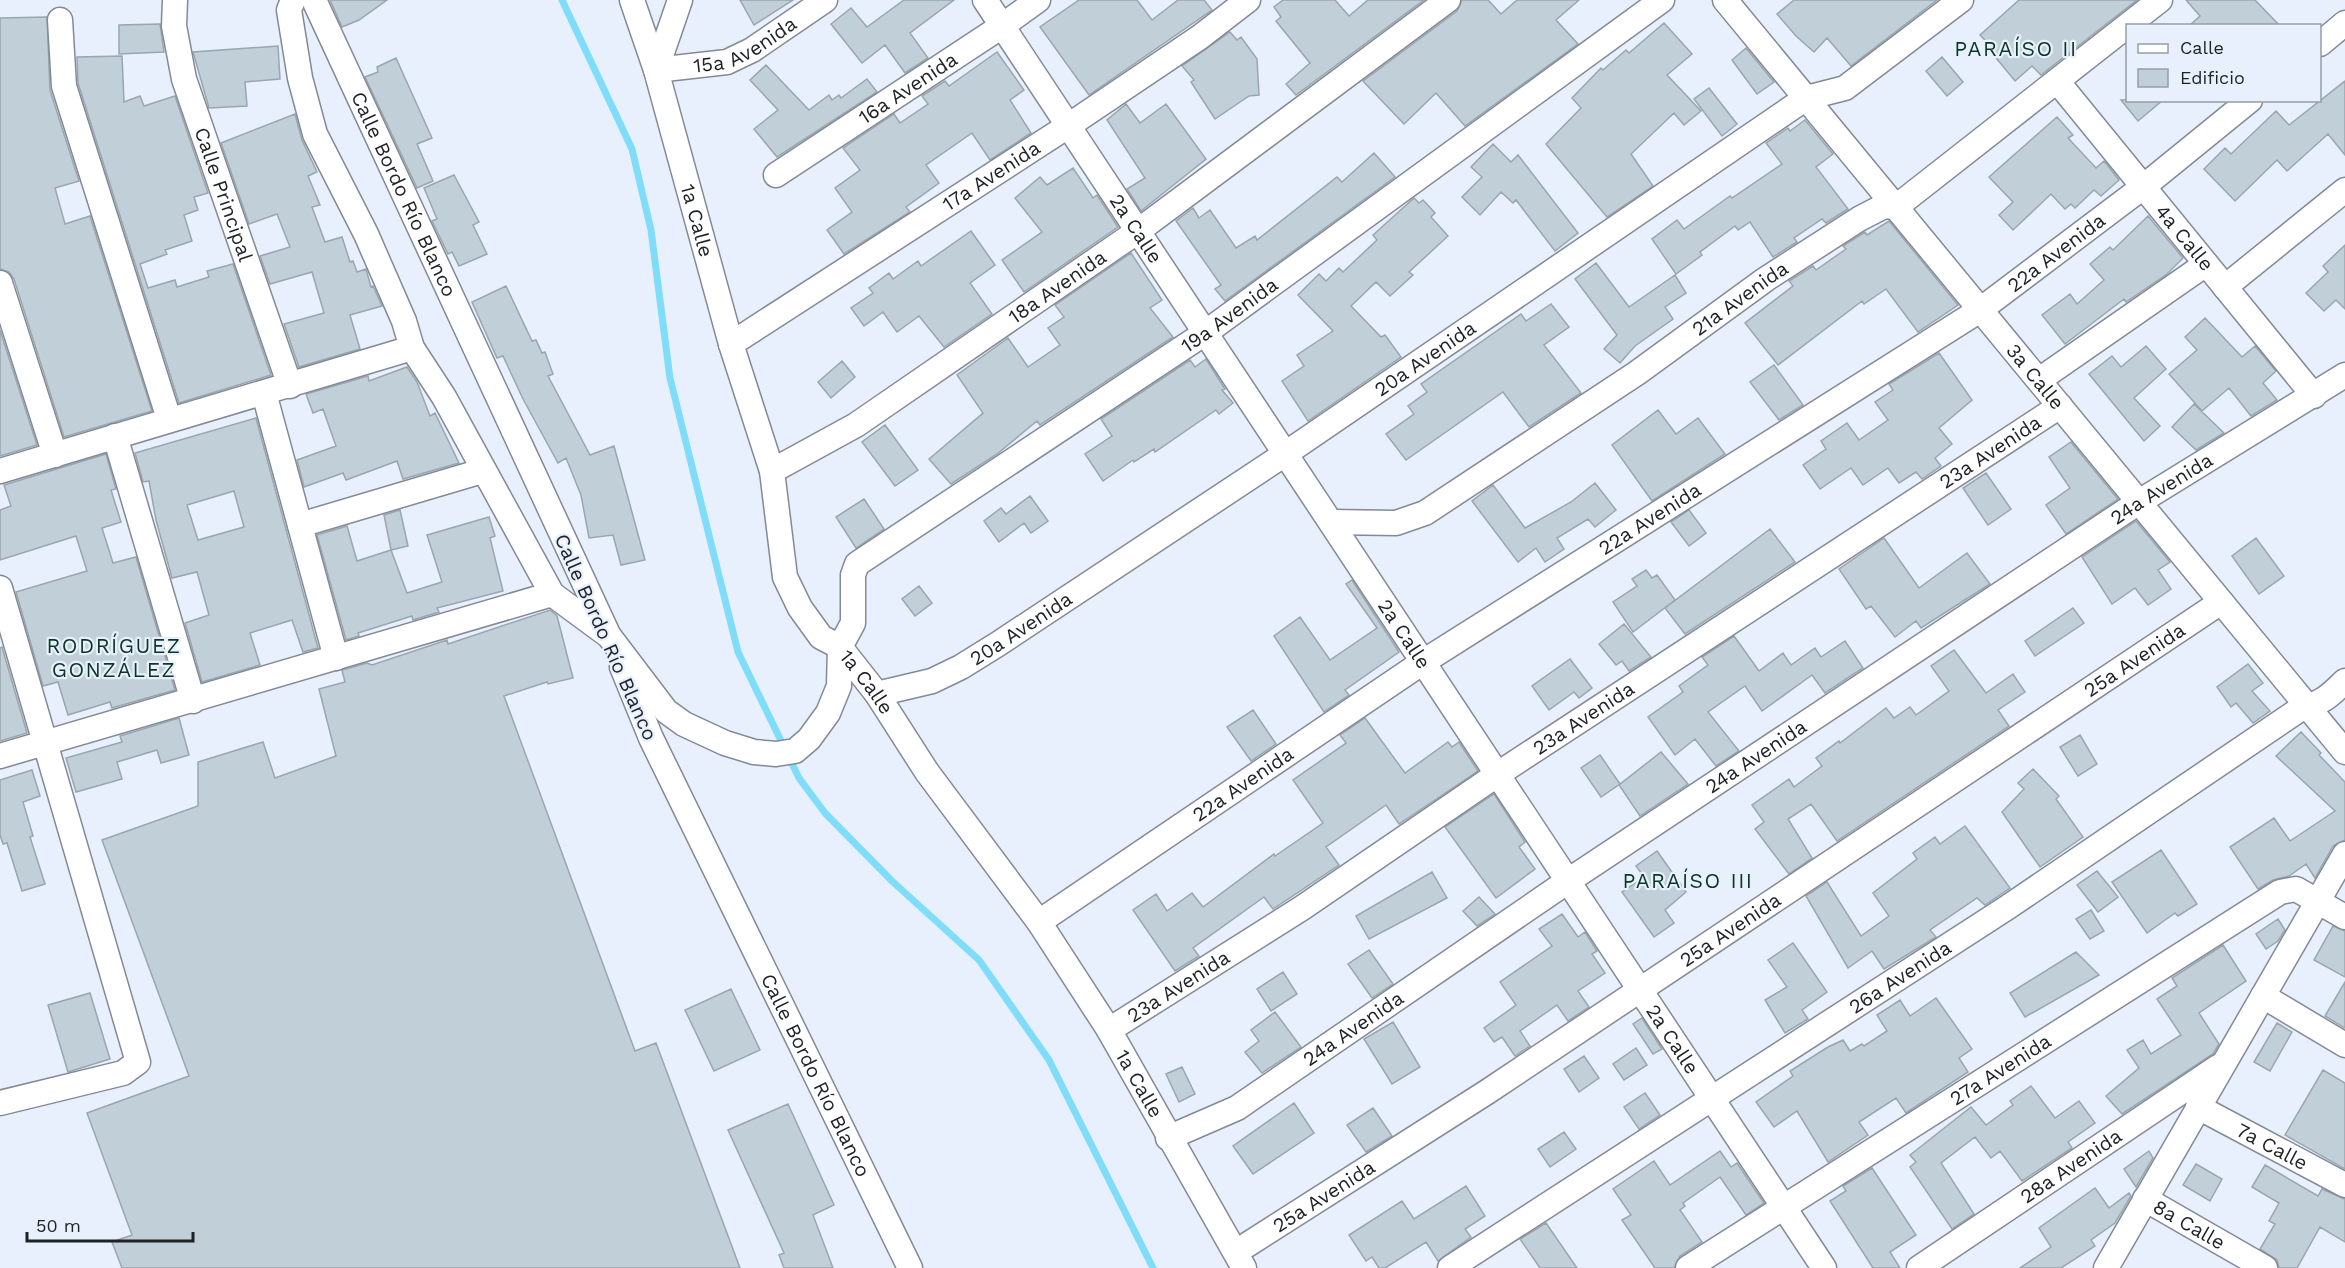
<svg xmlns="http://www.w3.org/2000/svg" width="2345" height="1268" viewBox="0 0 2345 1268" font-family="'Work Sans',sans-serif">
	<rect width="100%" height="100%" fill="#e7f0fc"/>
	<g fill="none" stroke-linecap="round" stroke-linejoin="round">
		<path stroke="#7fddf9" stroke-width="7" d="M562,0L632,149L651,230L670,378L738,652L799,778L825,813L892,881L979,960L1049,1060L1153,1268"/>
	</g>
	<path fill="#c1cfd8" stroke="#99a6af" stroke-width="1.5" fill-rule="evenodd" d="M330,0H387L359,20L342,27Z
		M740,0H793L754,25Z
		M904,0H954L910,33L928,58L905,73L885,45L862,63L831,24L851,8L867,27Z
		M1079,0H1137L1152,20L1178,0H1204L1212,10L1089,95L1040,27Z
		M1283,0H1335L1349,16L1368,0H1424L1296,95L1286,84L1310,63L1276,21L1281,17L1274,7Z
		M1462,0H1488L1501,14L1517,0H1579L1556,20L1578,44L1465,126L1436,93L1404,124L1363,81L1457,11Z
		M1794,0H1937L1851,66L1827,38L1814,52L1796,36L1777,14Z
		M2019,0H2137L2041,75L2032,66L2015,81L1992,53L1995,50L1980,35Z
		M2186,0H2255L2280,26H2189L2200,16Z
		M47,17L50,90L79,181L55,188L65,224L90,216L152,411L64,437L14,279L9,272L0,269V18Z
		M1664,23L1692,54L1667,75L1701,111L1684,125L1674,113L1631,154L1653,186L1607,217L1546,144L1581,108L1572,98L1601,68L1603,70L1626,50L1629,53Z
		M160,24L164,52L119,54V25Z
		M1230,32L1237,40L1241,37L1257,59L1259,95L1249,96L1215,119L1191,82L1194,80L1182,66Z
		M278,46L280,79L245,82L247,106L209,108L193,52Z
		M1746,48L1774,82L1757,94L1732,60Z
		M997,52L1024,90L1010,100L1031,133L990,160L972,133L926,165L939,183L906,207L910,212L844,254L827,230L852,212L835,188L860,170L843,148L894,114L900,123L928,104L922,96L945,81L949,86Z
		M122,56L124,102L140,96L144,106L175,96L208,193L194,197L198,210L184,215L192,241L165,250L167,254L140,264L148,288L175,280L177,287L209,277L207,271L233,264L271,375L179,403L78,83L77,57Z
		M1942,57L1963,82L1947,96L1926,71Z
		M396,58L432,138L417,144L433,181L417,188L365,77L378,72L377,67Z
		M766,65L809,110L829,95L832,100L839,95L841,98L867,79L877,92L777,157L754,129L778,110L750,80Z
		M2345,81V155L2328,134L2287,171L2277,160L2235,201L2204,169L2225,148L2231,154L2276,111L2289,125Z
		M1709,88L1737,124L1722,136L1694,99Z
		M2121,100H2163L2138,121Z
		M1126,104L1140,123L1166,104L1206,159L1141,211L1127,189L1145,178L1107,120Z
		M295,114L302,140L317,172L308,176L320,205L312,207L325,242L342,237L350,262L353,261L357,272L366,269L371,287L373,286L382,306L350,315L360,349L299,367L284,324L324,313L312,272L270,284L260,256L290,247L277,214L249,224L221,143Z
		M2057,117L2073,135L2068,138L2096,168L2104,161L2119,180L2101,196L2094,190L2075,208L2071,204L2065,209L2051,194L2013,230L1999,215L2013,202L1989,177Z
		M1805,120L1833,154L1816,167L1848,209L1826,223L1822,219L1794,238L1797,242L1773,257L1750,222L1738,230L1735,226L1700,252L1702,255L1676,274L1652,239L1677,220L1684,229L1730,196L1732,198L1782,164L1766,143L1788,128L1790,131Z
		M1493,144L1511,162L1518,155L1578,233L1555,251L1516,200L1513,203L1501,192L1480,215L1462,197L1482,177L1471,167Z
		M1374,153L1395,177L1225,301L1215,289L1221,285L1176,221L1193,208L1199,218L1210,210L1236,248L1255,236L1257,240L1337,177L1342,182Z
		M1073,168L1093,198L1097,195L1118,227L1024,292L1002,260L1042,232L1015,198L1040,177L1047,185Z
		M454,175L479,222L473,225L487,254L459,266L452,252L448,254L432,221L437,219L424,188Z
		M1414,198L1419,203L1423,200L1435,213L1431,217L1448,236L1409,272L1413,275L1390,296L1376,282L1351,306L1381,337L1385,335L1401,357L1308,421L1282,381L1304,366L1297,355L1333,331L1298,295L1319,274L1326,281L1339,268L1343,272L1377,240L1373,235Z
		M2148,216L2183,258L2167,274L2126,302L2124,299L2065,344L2042,315L2070,294L2077,304L2104,280L2090,264L2110,247L2113,250Z
		M1889,221L1958,305L1918,332L1886,289L1864,304L1862,301L1778,365L1745,323L1793,286L1789,281L1813,266L1816,270L1846,249L1843,246L1865,232L1867,235Z
		M971,231L995,265L970,283L992,314L944,347L919,316L897,332L883,312L864,326L851,308L873,293L869,288L889,273L893,279L918,261L921,266Z
		M2345,245V309L2336,300L2324,311L2306,293L2328,272L2323,266Z
		M1131,253L1162,300L1150,308L1173,337L1040,425L1037,421L997,454L951,484L929,459L983,413L957,375L1008,338L1028,367L1060,345L1048,328L1064,317L1055,305Z
		M1596,263L1629,307L1675,275L1686,293L1665,307L1673,319L1635,346L1620,363L1604,349L1617,335L1575,279Z
		M506,286L532,341L536,340L542,353L545,352L553,374L548,376L590,455L614,446L645,560L621,565L613,535L589,538L581,495L566,458L558,463L523,399L503,356L497,358L472,302Z
		M1551,304L1569,327L1544,345L1581,393L1529,427L1503,392L1406,460L1386,434L1414,414L1408,406L1427,392L1421,384L1521,314L1526,321Z
		M2205,318L2242,357L2255,346L2276,371L2263,383L2277,400L2251,416L2229,388L2202,411L2169,374L2197,350L2185,337Z
		M0,330L37,445L0,456Z
		M2146,346L2166,369L2134,398L2160,426L2144,441L2089,374L2112,356L2121,367Z
		M1939,353L1972,400L1939,428L1952,444L1935,458L1941,466L1922,479L1916,472L1899,483L1888,468L1863,485L1851,468L1820,489L1803,465L1826,449L1821,441L1847,423L1859,440L1888,420L1875,402L1893,390L1889,384Z
		M1206,359L1225,389L1222,390L1233,403L1219,414L1216,410L1155,452L1154,449L1134,462L1133,460L1103,481L1085,454L1112,436L1101,419L1190,360L1195,367Z
		M842,361L855,377L831,398L818,382Z
		M1774,365L1803,405L1779,420L1750,382Z
		M407,367L417,382L430,416L435,413L459,463L403,479L397,461L346,480L343,473L304,487L297,460L336,446L323,409L313,413L306,394L368,376L369,381Z
		M2194,404L2224,433L2196,450L2172,427Z
		M1658,410L1676,434L1698,418L1725,454L1652,501L1612,445Z
		M256,418L318,648L303,652L292,620L250,633L260,665L202,682L185,623L209,615L197,572L172,578L156,520L149,481L143,482L135,453ZM234,491L244,527L198,540L187,505Z
		M885,425L918,470L895,486L862,442Z
		M2071,442L2118,499L2066,534L2046,505L2070,488L2049,457Z
		M106,454L116,489L111,490L121,522L102,528L113,563L136,557L175,690L112,708L110,702L68,715L58,682L43,686L16,592L87,571L76,536L0,560V510L11,506L4,485Z
		M1986,473L2011,509L1988,525L1963,488Z
		M1595,483L1616,510L1595,527L1588,519L1557,538L1564,549L1545,562L1536,548L1518,562L1472,501L1493,485L1525,528L1571,502Z
		M1030,496L1048,521L1031,533L1024,523L999,542L984,521L1001,508L1006,514Z
		M864,499L884,529L856,548L836,517Z
		M400,510L408,546L391,550L384,515Z
		M1689,510L1706,533L1689,546L1671,522Z
		M489,517L495,536L490,538L503,591L437,608L439,612L413,620L412,616L358,633L359,636L346,640L317,535L347,526L357,561L391,550L407,593L442,582L427,535Z
		M2136,521L2170,562L2158,570L2171,589L2148,605L2135,588L2112,604L2082,557Z
		M1770,529L1795,562L1685,634L1665,608Z
		M1884,538L1919,588L1967,553L1990,584L1921,628L1916,621L1895,637L1871,606L1866,609L1839,569Z
		M2256,538L2284,576L2259,594L2232,556Z
		M1646,570L1652,578L1657,575L1675,600L1633,632L1613,602L1637,586L1632,579Z
		M1352,580L1399,652L1345,690L1349,695L1324,712L1274,636L1300,617L1330,660L1377,628L1346,584Z
		M919,586L932,603L915,616L902,599Z
		M2073,608L2084,623L2035,656L2025,641Z
		M550,610L557,616L573,678L548,684L547,682L504,696L635,1051L656,1043L740,1268H122L112,1242L132,1235L87,1113L189,1076L102,840L198,806V762L263,742L275,778L336,756L319,689L345,682L342,670L367,663L372,665L447,640L448,644Z
		M1624,624L1651,657L1629,671L1622,661L1616,665L1599,644Z
		M1734,636L1759,671L1783,653L1791,665L1815,648L1821,657L1845,641L1863,668L1825,693L1812,675L1762,711L1745,686L1708,712L1739,751L1716,766L1695,739L1675,755L1648,717L1683,692L1679,686L1708,665L1702,657Z
		M2,647L27,733L0,741V648Z
		M1954,650L1986,693L2013,674L2025,692L1998,710L2009,726L1837,841L1811,804L1788,819L1812,858L1789,874L1755,829L1764,822L1752,805L1789,779L1794,787L1822,766L1816,758L1839,741L1840,743L1886,708L1894,718L1910,707L1916,715L1949,691L1931,666Z
		M1570,659L1592,688L1579,698L1574,692L1549,710L1532,686Z
		M2248,664L2263,683L2252,691L2270,711L2253,723L2236,703L2231,707L2217,687Z
		M1253,710L1276,744L1251,761L1227,727Z
		M179,718L189,755L161,763L157,750L117,762L122,779L76,792L66,758L122,742L120,736Z
		M1365,718L1405,773L1448,742L1452,747L1459,742L1478,771L1399,824L1386,805L1326,847L1339,865L1273,909L1264,897L1193,948L1199,956L1175,971L1133,910L1156,894L1167,911L1192,893L1203,907L1274,854L1275,856L1323,823L1293,780L1346,743L1340,735Z
		M2301,732L2321,753L2319,755L2345,782V840L2333,846L2315,878L2306,864L2289,876L2273,880L2258,889L2230,847L2274,818L2290,841L2335,811L2276,756Z
		M2080,735L2097,764L2078,776L2060,747Z
		M1661,752L1688,784L1640,816L1619,785Z
		M1600,755L1620,784L1601,797L1581,768Z
		M2033,769L2059,796L2056,799L2083,837L2040,867L2002,812L2024,789L2018,783Z
		M32,770L40,796L23,802L33,836L30,837L45,884L22,891L7,843L3,844L0,835V780Z
		M1494,794L1525,842L1519,847L1535,869L1496,898L1445,827Z
		M1965,826L2010,888L1985,905L1977,898L1930,930L1936,937L1884,969L1872,951L1848,968L1806,896L1827,882L1861,936L1889,916L1873,893L1917,859L1913,853L1935,837L1940,844Z
		M2161,850L2197,904L2178,916L2175,913L2147,933L2112,882Z
		M1657,851L1686,892L1665,910L1674,923L1654,937L1622,892L1644,877L1636,866Z
		M2097,871L2118,897L2098,912L2077,885Z
		M1432,872L1447,898L1369,939L1356,916Z
		M1479,897L1495,914L1477,926L1463,911Z
		M2091,910L2104,931L2090,939L2076,919Z
		M1562,914L1578,937L1585,932L1597,951L1592,954L1605,973L1578,991L1589,1007L1568,1021L1557,1005L1520,1031L1530,1046L1515,1056L1502,1037L1494,1042L1484,1028L1516,1005L1500,982L1552,946L1539,929Z
		M2278,919L2285,930L2278,941L2266,949L2256,934Z
		M2333,926L2345,931V977L2314,960Z
		M1793,943L1827,992L1802,1010L1808,1019L1785,1033L1765,1000L1787,987L1768,960Z
		M2223,945L2246,981L2199,1013L2219,1044L2213,1054L2122,1114L2106,1096L2139,1068L2127,1050L2143,1040L2151,1054L2181,1035L2157,999L2177,986L2172,978Z
		M1369,950L1393,984L1372,998L1348,964Z
		M2076,952L2099,975L2025,1017L2010,993Z
		M1283,972L1297,994L1271,1011L1257,989Z
		M2345,982V1028L2325,1016Z
		M731,989L760,1050L714,1071L685,1010Z
		M90,993L110,1059L68,1072L48,1005Z
		M1936,998L1972,1049L1959,1058L1968,1072L1906,1113L1896,1098L1859,1122L1868,1135L1828,1162L1797,1111L1774,1127L1756,1102L1793,1076L1790,1071L1828,1047L1843,1040L1850,1051L1862,1044L1864,1046L1887,1031L1877,1015L1900,1000L1910,1016Z
		M1275,1012L1301,1047L1262,1073L1245,1052L1259,1041L1251,1030Z
		M1642,1018L1662,1049L1653,1054L1633,1024Z
		M1393,1022L1420,1067L1392,1084L1364,1039Z
		M2277,1023L2292,1032L2270,1071L2254,1062Z
		M1636,1048L1647,1065L1624,1080L1613,1064Z
		M1584,1056L1599,1078L1579,1092L1564,1069Z
		M1182,1067L1195,1094L1179,1102L1166,1074Z
		M2323,1070L2345,1083V1169L2285,1135Z
		M2031,1086L2055,1118L2079,1101L2095,1123L2068,1142L2072,1148L2022,1181L2000,1151L1991,1158L1975,1137L1941,1163L1974,1214L1952,1229L1910,1167L1916,1162L1910,1155L1971,1107L1986,1125L2013,1105L2010,1101Z
		M1645,1093L1660,1115L1639,1129L1624,1107Z
		M1294,1103L1314,1133L1253,1174L1233,1146Z
		M788,1104L834,1205L813,1215L833,1268H784L779,1255L784,1253L728,1130Z
		M1373,1108L1392,1136L1366,1152L1347,1125Z
		M1564,1132L1576,1149L1550,1167L1538,1149Z
		M1720,1151L1731,1167L1737,1163L1764,1203L1746,1215L1720,1177L1683,1203L1685,1206L1680,1210L1702,1242L1680,1256L1674,1268H1655L1622,1220L1631,1215L1613,1189L1654,1161L1670,1185Z
		M2149,1151L2153,1158L2136,1187L2124,1169Z
		M2196,1164L2222,1179L2210,1201L2183,1185Z
		M2265,1165L2318,1196L2322,1189L2345,1199V1242L2320,1227L2297,1268H2279L2277,1260L2260,1249L2275,1224L2269,1221L2279,1203L2252,1187Z
		M1872,1168L1916,1235L1890,1252L1900,1268H1873L1830,1201L1846,1191L1843,1186Z
		M1466,1186L1485,1216L1465,1229L1471,1237L1438,1261L1426,1242L1385,1268H1379L1372,1257L1366,1261L1349,1235L1402,1201L1414,1219Z
		M2095,1188L2109,1208L2129,1193L2131,1196L2115,1223L2091,1240L2095,1246L2061,1268H2020L2051,1247L2039,1228Z
		M1546,1223L1577,1268H1540L1520,1239Z"/>
	<g fill="none" stroke-linecap="round" stroke-linejoin="round">
		<defs>
			<g id="street">
				<path id="s1" d="M175,0L174,26L184,79L290,386"/>
				<path id="s2" d="M293,0L289,10L300,78L315,134L366,234L404,321L412,348L444,397L552,594L609,636L666,711L684,724L725,743L754,752L776,754L795,751L809,739L828,713L839,686L840,647L853,623V575L857,564L1205,333L1662,0"/>
				<path id="s3" d="M314,0L607,632"/>
				<path id="s4" d="M632,0L656,70L731,344L772,471L785,577L800,608L821,637L840,647L877,694L927,772L1039,922L1109,1030L1244,1268"/>
				<path id="s5" d="M680,0L656,70L727,62L752,50L825,0"/>
				<path id="s6" d="M985,0L1824,1268"/>
				<path id="s7" d="M1725,0L2345,752"/>
				<path d="M60,20L64,86L169,419"/>
				<path d="M2320,44L2345,23"/>
				<path id="s8" d="M2057,81L2314,396"/>
				<path id="s9" d="M776,175L1002,26L1038,0"/>
				<path d="M0,283L55,455"/>
				<path d="M2225,287L2345,190"/>
				<path id="s10" d="M731,344L1068,126L1200,37L1248,0"/>
				<path d="M2039,380L2206,264"/>
				<path d="M264,393L336,658"/>
				<path d="M115,436L193,701"/>
				<path d="M0,471L412,348"/>
				<path id="s11" d="M772,471L856,425L1138,231L1448,0"/>
				<path id="s12" d="M1331,522L1396,523L1425,513L1637,373L1766,279L1859,219L1884,206L1896,207L2160,0"/>
				<path d="M300,525L482,471"/>
				<path d="M0,588L138,1062L123,1073L0,1103"/>
				<path id="s13" d="M622,667L651,738L910,1268"/>
				<path id="s14" d="M877,694L932,681L961,667L998,644L1285,454L1806,98L1845,88L1961,0"/>
				<path d="M0,756L552,594"/>
				<path id="s15" d="M1039,922L1423,662L1980,310L2143,187L2250,100"/>
				<path d="M2263,996L2345,1045"/>
				<path id="s16" d="M1109,1030L1302,908L1498,774L2060,406"/>
				<path id="s17" d="M2198,1107L2345,1185"/>
				<path id="s18" d="M1168,1138L1237,1108L1568,881L2139,502L2345,375"/>
				<path id="s19" d="M2145,1199L2265,1268"/>
				<path id="s20" d="M1236,1252L1487,1092L2221,602"/>
				<path id="s21" d="M1450,1268L2008,907L2306,705C2322,705 2334,691 2345,681"/>
				<path id="s22" d="M1688,1268L2280,892L2296,889L2345,917"/>
				<path id="s23" d="M1919,1268L2218,1067"/>
				<path d="M2106,1268L2345,854"/>
			</g>
		</defs>
		<use href="#street" stroke="#838a96" stroke-width="27"/>
		<use href="#street" stroke="#fff" stroke-width="24"/>
	</g>
	<g text-anchor="middle" dominant-baseline="central" stroke-width="4.5" stroke-linejoin="round" paint-order="stroke">
		<g font-size="20" fill="#1e2126" stroke="#e7f0fc">
			<text stroke="none"><textPath href="#s5" startOffset="168">15a Avenida</textPath></text>
			<text stroke="none"><textPath href="#s9" startOffset="158">16a Avenida</textPath></text>
			<text stroke="none"><textPath href="#s10" startOffset="310">17a Avenida</textPath></text>
			<text stroke="none"><textPath href="#s1" startOffset="202">Calle Principal</textPath></text>
			<text stroke="none"><textPath href="#s3" startOffset="214">Calle Bordo Río Blanco</textPath></text>
			<text stroke="none"><textPath href="#s4" startOffset="230">1a Calle</textPath></text>
			<text stroke="none"><textPath href="#s6" startOffset="274">2a Calle</textPath></text>
			<text stroke="none"><textPath href="#s8" startOffset="202">4a Calle</textPath></text>
			<text stroke="none"><textPath href="#s15" startOffset="1218">22a Avenida</textPath></text>
			<text stroke="none"><textPath href="#s11" startOffset="340">18a Avenida</textPath></text>
			<text stroke="none"><textPath href="#s12" startOffset="477">21a Avenida</textPath></text>
			<text stroke="none"><textPath href="#s2" startOffset="1614">19a Avenida</textPath></text>
			<text stroke="none"><textPath href="#s14" startOffset="646">20a Avenida</textPath></text>
			<text stroke="none"><textPath href="#s7" startOffset="488">3a Calle</textPath></text>
			<text stroke="none"><textPath href="#s16" startOffset="1054">23a Avenida</textPath></text>
			<text stroke="none"><textPath href="#s18" startOffset="1188">24a Avenida</textPath></text>
			<text stroke="none"><textPath href="#s15" startOffset="732">22a Avenida</textPath></text>
			<text stroke="none"><textPath href="#s14" startOffset="160">20a Avenida</textPath></text>
			<text stroke="none"><textPath href="#s6" startOffset="760">2a Calle</textPath></text>
			<text transform="translate(606 637) rotate(66)">Calle Bordo Río Blanco</text>
			<text stroke="none"><textPath href="#s20" startOffset="1076">25a Avenida</textPath></text>
			<text stroke="none"><textPath href="#s4" startOffset="734">1a Calle</textPath></text>
			<text stroke="none"><textPath href="#s16" startOffset="568">23a Avenida</textPath></text>
			<text stroke="none"><textPath href="#s18" startOffset="702">24a Avenida</textPath></text>
			<text stroke="none"><textPath href="#s15" startOffset="246">22a Avenida</textPath></text>
			<text stroke="none"><textPath href="#s20" startOffset="590">25a Avenida</textPath></text>
			<text stroke="none"><textPath href="#s21" startOffset="536">26a Avenida</textPath></text>
			<text stroke="none"><textPath href="#s16" startOffset="82">23a Avenida</textPath></text>
			<text stroke="none"><textPath href="#s18" startOffset="216">24a Avenida</textPath></text>
			<text stroke="none"><textPath href="#s6" startOffset="1246">2a Calle</textPath></text>
			<text stroke="none"><textPath href="#s22" startOffset="370">27a Avenida</textPath></text>
			<text stroke="none"><textPath href="#s13" startOffset="452">Calle Bordo Río Blanco</textPath></text>
			<text stroke="none"><textPath href="#s4" startOffset="1220">1a Calle</textPath></text>
			<text stroke="none"><textPath href="#s17" startOffset="84">7a Calle</textPath></text>
			<text stroke="none"><textPath href="#s23" startOffset="183">28a Avenida</textPath></text>
			<text stroke="none"><textPath href="#s20" startOffset="104">25a Avenida</textPath></text>
			<text stroke="none"><textPath href="#s19" startOffset="51">8a Calle</textPath></text>
		</g>
		<g font-size="21" letter-spacing="1.5" fill="#0a3623" stroke="#e7f0fc">
			<text x="2016" y="48">PARAÍSO II</text>
			<text x="114" y="645">RODRÍGUEZ<tspan x="114" dy="24">GONZÁLEZ</tspan></text>
			<text x="1688" y="880">PARAÍSO III</text>
		</g>
	</g>
	<rect x="2126" y="24" width="195" height="78" fill="#e7f0fc" stroke="#979da6" stroke-width="1.5"/>
	<rect x="2138" y="44" width="30" height="9" fill="#ffffff" stroke="#979da6" stroke-width="1.5"/>
	<text x="2180" y="54" font-size="18" fill="#1e2126">Calle</text>
	<rect x="2138" y="69" width="30" height="18" fill="#c1cfd8" stroke="#979da6" stroke-width="1.5"/>
	<text x="2180" y="84" font-size="18" fill="#1e2126">Edificio</text>
	<path d="M27 1232v9h166v-9" fill="none" stroke="#1e2126" stroke-width="3"/>
	<text x="36" y="1232" font-size="18" fill="#1e2126" stroke="#e7f0fc" stroke-width="4.5" paint-order="stroke">50 m</text>
</svg>
